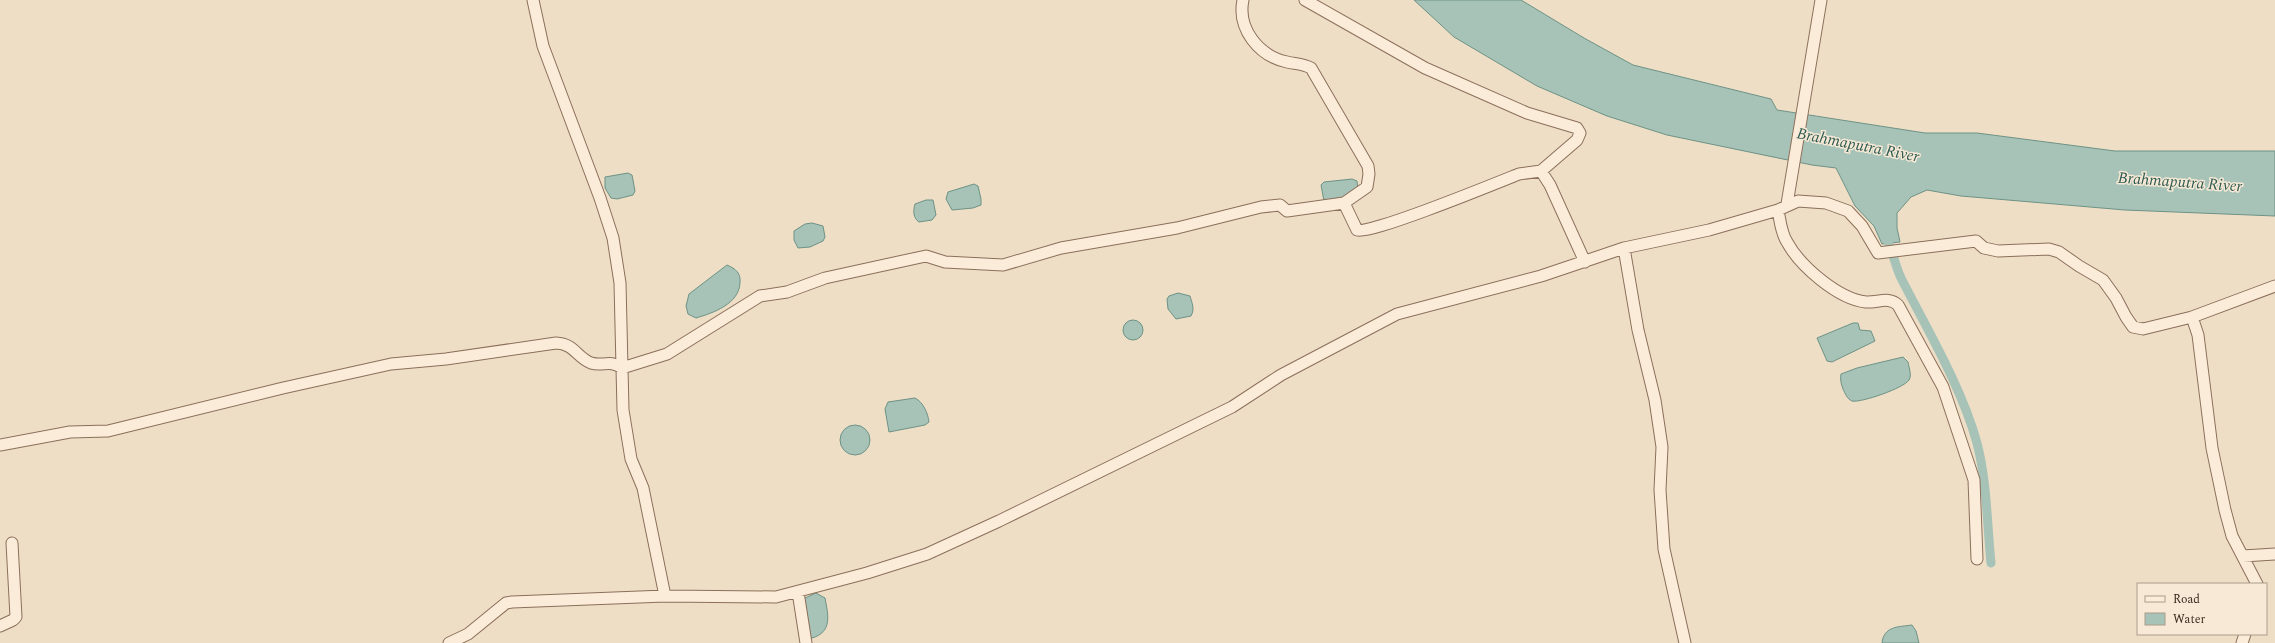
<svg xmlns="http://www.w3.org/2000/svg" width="2275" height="643" viewBox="0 0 2275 643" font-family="Spectral,serif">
	<rect width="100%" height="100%" fill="#efdec6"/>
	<path fill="#a7c3b8" stroke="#6d9285" d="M1414,0H1521L1584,38L1633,65L1771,99L1777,110L1925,133H1977L2115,151H2275V216L2125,210L1961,196L1927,190L1911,197L1897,213V228L1900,242L1882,244L1874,226L1855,206L1836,168L1812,165L1667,135L1607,116L1537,86L1454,37Z
		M628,173L632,175L635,191L633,195L617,199L611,198L605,188V177Z
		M1352,179L1357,181L1358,190L1346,198L1324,201L1321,185L1324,182Z
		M974,184L978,186L981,199V205L973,208L952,210L946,199L948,192Z
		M926,200H933L936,215L932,220L919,222C913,218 913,211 915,204Z
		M812,223L823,226L825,237L823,241L810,247L798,248L794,240V231L805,224Z
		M727,265C736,269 741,273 740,283C739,304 713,313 696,318L688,314L686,306L689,294Z
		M1178,293L1190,296C1192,303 1195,309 1191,316L1176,319L1168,309L1167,299L1169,296Z
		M1123 330a10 10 0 1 1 20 0a10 10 0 1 1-20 0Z
		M1853,323H1858L1860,330L1871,331L1875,341L1832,362L1827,361L1817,338Z
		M1903,357L1908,362C1909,368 1912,375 1909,380C1904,388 1861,403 1852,401C1847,399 1845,393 1843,389C1841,384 1840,379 1841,374L1857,368Z
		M915,398C923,402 928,413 929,422L925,425L889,432L885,409L888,402Z
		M840 440a15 15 0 1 1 30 0a15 15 0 1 1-30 0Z
		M816,593L825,598C828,614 833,632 812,638L809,637L803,599Z
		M1912,625L1916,631L1919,643H1882C1884,626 1898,627 1912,625Z"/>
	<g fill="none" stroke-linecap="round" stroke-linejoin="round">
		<path stroke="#a7c3b8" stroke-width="9" d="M1884,233C1892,247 1894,263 1901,278C1927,329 1962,388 1977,443C1987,481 1987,524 1991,563"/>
		<defs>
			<path id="minor" d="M533,0L543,46L600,198L613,238L620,283L623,410L631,459L643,488L665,596
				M1243,0C1237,29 1259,56 1287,62C1296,64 1303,64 1311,68L1368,166L1369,174L1367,187L1344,203L1357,230C1367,236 1499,182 1519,174L1541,171L1550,185L1585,262
				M1305,0L1425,68L1527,113L1577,128L1580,133L1577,140L1541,171
				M1787,204L1821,0
				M1778,210C1780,220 1781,233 1787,242C1800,266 1838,299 1866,302C1877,303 1889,296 1898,305L1943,387L1974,480L1977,559
				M1624,248L1638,330L1655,400L1662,447L1660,490L1664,549L1685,643
				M2192,317L2275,286
				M0,445L70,432L108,431L283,388L391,364L446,359L556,343C575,344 576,357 591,363C603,367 609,359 622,368L667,354L760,296L787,292L825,278L926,256L945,262L1003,265L1061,248L1177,228L1261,207L1280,205L1287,211L1344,203
				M2243,556L2275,554
				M798,592L806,643
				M0,626L13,620L16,617L12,543
				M449,643L468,634L506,603L512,602L665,596L776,597L867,573L927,554L999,521L1232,407L1281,375L1397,314L1541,276L1624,248L1709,230L1778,210L1798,201L1826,203L1848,211L1862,226L1878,253L1976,241L1984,248L1998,251L2049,249L2059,252L2079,266L2103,280L2116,298L2126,317L2133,327L2143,329L2192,317L2198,335L2212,448L2225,510L2232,536L2257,584
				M2242,643L2245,634"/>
		</defs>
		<use href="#minor" stroke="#8b6f5b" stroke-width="13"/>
		<use href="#minor" stroke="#faecd9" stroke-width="11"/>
	</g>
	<g text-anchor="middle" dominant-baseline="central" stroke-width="3" stroke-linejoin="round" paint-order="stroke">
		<g font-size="16" font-style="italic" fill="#2e5b53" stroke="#f7e9d5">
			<text transform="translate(1858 145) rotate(11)">Brahmaputra River</text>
			<text transform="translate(2180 182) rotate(4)">Brahmaputra River</text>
		</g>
	</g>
	<rect x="2137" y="583" width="130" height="52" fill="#f7e9d5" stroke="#ac9c8c"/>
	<rect x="2145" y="596" width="20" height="6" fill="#faecd9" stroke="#ac9c8c"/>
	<text x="2173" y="603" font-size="12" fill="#3b291f">Road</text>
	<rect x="2145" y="613" width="20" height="12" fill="#a7c3b8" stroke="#ac9c8c"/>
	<text x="2173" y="623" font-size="12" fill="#3b291f">Water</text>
</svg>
